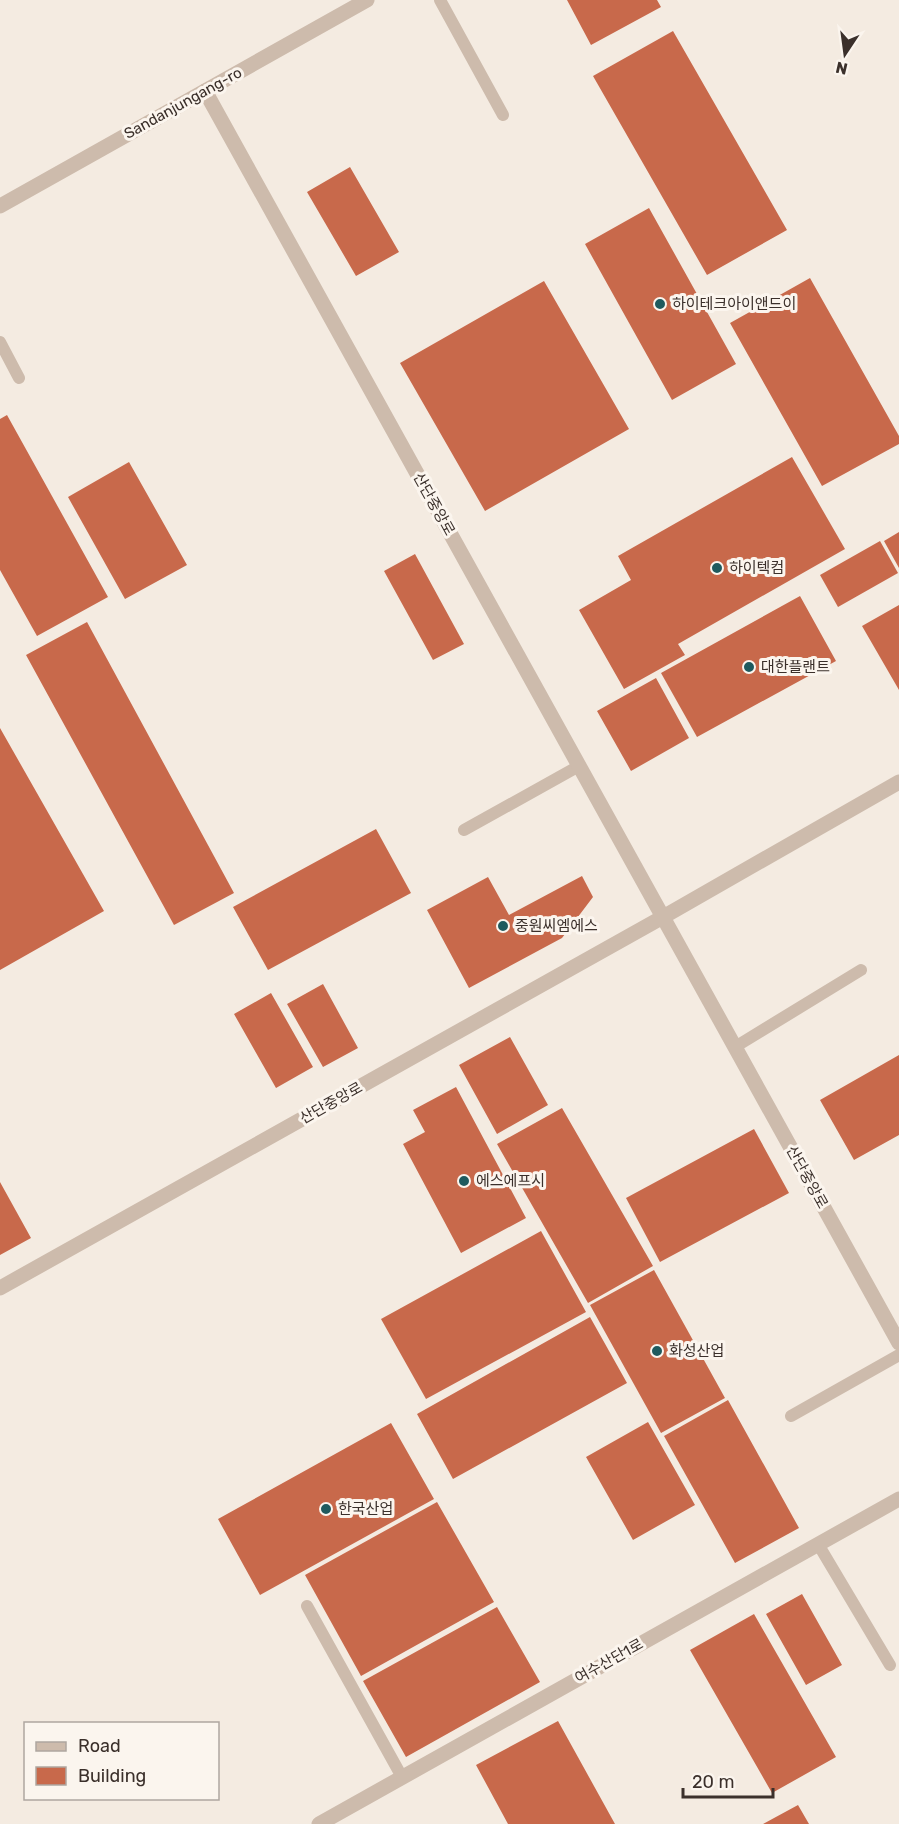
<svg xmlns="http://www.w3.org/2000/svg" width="899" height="1824" viewBox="0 0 899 1824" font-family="Rubik,'Noto Sans KR',sans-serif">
	<rect width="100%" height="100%" fill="#f4ebe1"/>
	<path fill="#c8694b" d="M567,0H657L661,7L591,45Z
		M673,31L787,230L707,275L593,76Z
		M350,167L399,252L356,276L307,192Z
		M649,208L736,364L672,400L585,244Z
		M810,278L899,436V444L822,486L730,323Z
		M544,281L629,429L485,511L400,363Z
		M7,415L108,597L37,636L0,570V419Z
		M792,457L845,549L678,644L685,655L624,689L579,610L631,580L618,556Z
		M129,462L187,565L125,599L68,497Z
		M899,532V568L884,541Z
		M880,541L898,573L838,607L820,575Z
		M415,554L464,644L433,660L384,571Z
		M800,596L836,661L697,737L661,673Z
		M899,605V690L862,626Z
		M87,622L234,893L174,925L26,655Z
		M656,678L689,738L631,771L597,711Z
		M0,728L104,911L0,970Z
		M376,829L411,893L268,970L233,907Z
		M582,876L593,897L562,938L469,988L427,910L488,877L509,915Z
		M323,984L358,1048L323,1067L287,1004Z
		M271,993L313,1067L276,1088L234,1014Z
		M510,1037L548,1105L497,1134L459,1065Z
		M899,1055V1135L854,1160L820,1100Z
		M456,1087L526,1218L461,1253L403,1144L425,1132L413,1110Z
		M562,1108L653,1266L588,1303L497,1144Z
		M754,1129L789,1193L660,1262L626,1198Z
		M0,1182L31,1238L0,1255Z
		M541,1231L586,1312L426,1399L381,1319Z
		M654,1270L725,1398L661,1433L590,1305Z
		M590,1317L627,1383L453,1479L417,1414Z
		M728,1400L799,1528L735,1563L664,1436Z
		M648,1422L695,1505L633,1540L586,1457Z
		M391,1423L434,1499L260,1595L218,1519Z
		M437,1502L494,1602L361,1676L305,1575Z
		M802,1594L842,1665L806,1685L766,1614Z
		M497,1607L540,1682L406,1757L363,1681Z
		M754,1614L836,1757L772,1793L690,1650Z
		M558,1721L615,1824H508L476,1765Z
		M798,1805L809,1824H763Z"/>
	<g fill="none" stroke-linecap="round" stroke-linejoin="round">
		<path stroke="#cdbbac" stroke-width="12" d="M440,0L503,115
			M0,342L19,378
			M464,830L579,766
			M735,1047L861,970
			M791,1416L899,1355
			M818,1544L890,1665
			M307,1606L402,1777"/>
		<path stroke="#cdbbac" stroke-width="15" d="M205,91L899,1343
			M0,1288L663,917L899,782
			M319,1824L899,1499"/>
		<path stroke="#cdbbac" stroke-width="15" d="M0,206L367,0"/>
	</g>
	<g fill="#1f5a5e" stroke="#fbf5ee" stroke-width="2">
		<circle cx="660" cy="304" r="6"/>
		<circle cx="717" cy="568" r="6"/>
		<circle cx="749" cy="667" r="6"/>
		<circle cx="503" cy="926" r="6"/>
		<circle cx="464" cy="1181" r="6"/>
		<circle cx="657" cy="1351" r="6"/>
		<circle cx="326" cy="1509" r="6"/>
	</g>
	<g text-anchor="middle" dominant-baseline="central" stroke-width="6" stroke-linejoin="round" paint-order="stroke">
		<g font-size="15" fill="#3b302b" stroke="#fbf5ee">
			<text transform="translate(183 103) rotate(-29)">Sandanjungang-ro</text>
			<text transform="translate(434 504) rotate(61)">산단중앙로</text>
			<text transform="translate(331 1103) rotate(-29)">산단중앙로</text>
			<text transform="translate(807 1177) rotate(61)">산단중앙로</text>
			<text transform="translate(609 1661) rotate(-29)">여수산단1로</text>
		</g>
		<g font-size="15" fill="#3b302b" stroke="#fbf5ee" text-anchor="start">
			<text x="672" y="304">하이테크아이앤드이</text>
			<text x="729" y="568">하이텍컴</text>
			<text x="761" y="667">대한플랜트</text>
			<text x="515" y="926">중원씨엠에스</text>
			<text x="476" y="1181">에스에프시</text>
			<text x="669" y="1351">화성산업</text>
			<text x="338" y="1509">한국산업</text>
		</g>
	</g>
	<rect x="24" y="1722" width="195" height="78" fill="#fbf5ee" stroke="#aea6a0" stroke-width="1.5"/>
	<rect x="36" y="1742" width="30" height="9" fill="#cdbbac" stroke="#aea6a0" stroke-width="1.5"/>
	<text x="78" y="1752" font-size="18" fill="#3b302b">Road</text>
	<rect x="36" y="1767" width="30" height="18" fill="#c8694b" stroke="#aea6a0" stroke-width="1.5"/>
	<text x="78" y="1782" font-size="18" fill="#3b302b">Building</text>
	<g transform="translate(845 54) rotate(193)" stroke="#fbf5ee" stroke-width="4.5" paint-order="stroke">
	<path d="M0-4.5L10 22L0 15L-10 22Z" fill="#3b302b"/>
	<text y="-9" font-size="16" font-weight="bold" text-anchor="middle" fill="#3b302b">N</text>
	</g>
	<path d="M683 1788v9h90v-9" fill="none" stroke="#3b302b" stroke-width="3"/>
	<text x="692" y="1788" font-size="18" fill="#3b302b" stroke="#fbf5ee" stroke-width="4.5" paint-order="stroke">20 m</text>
</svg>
